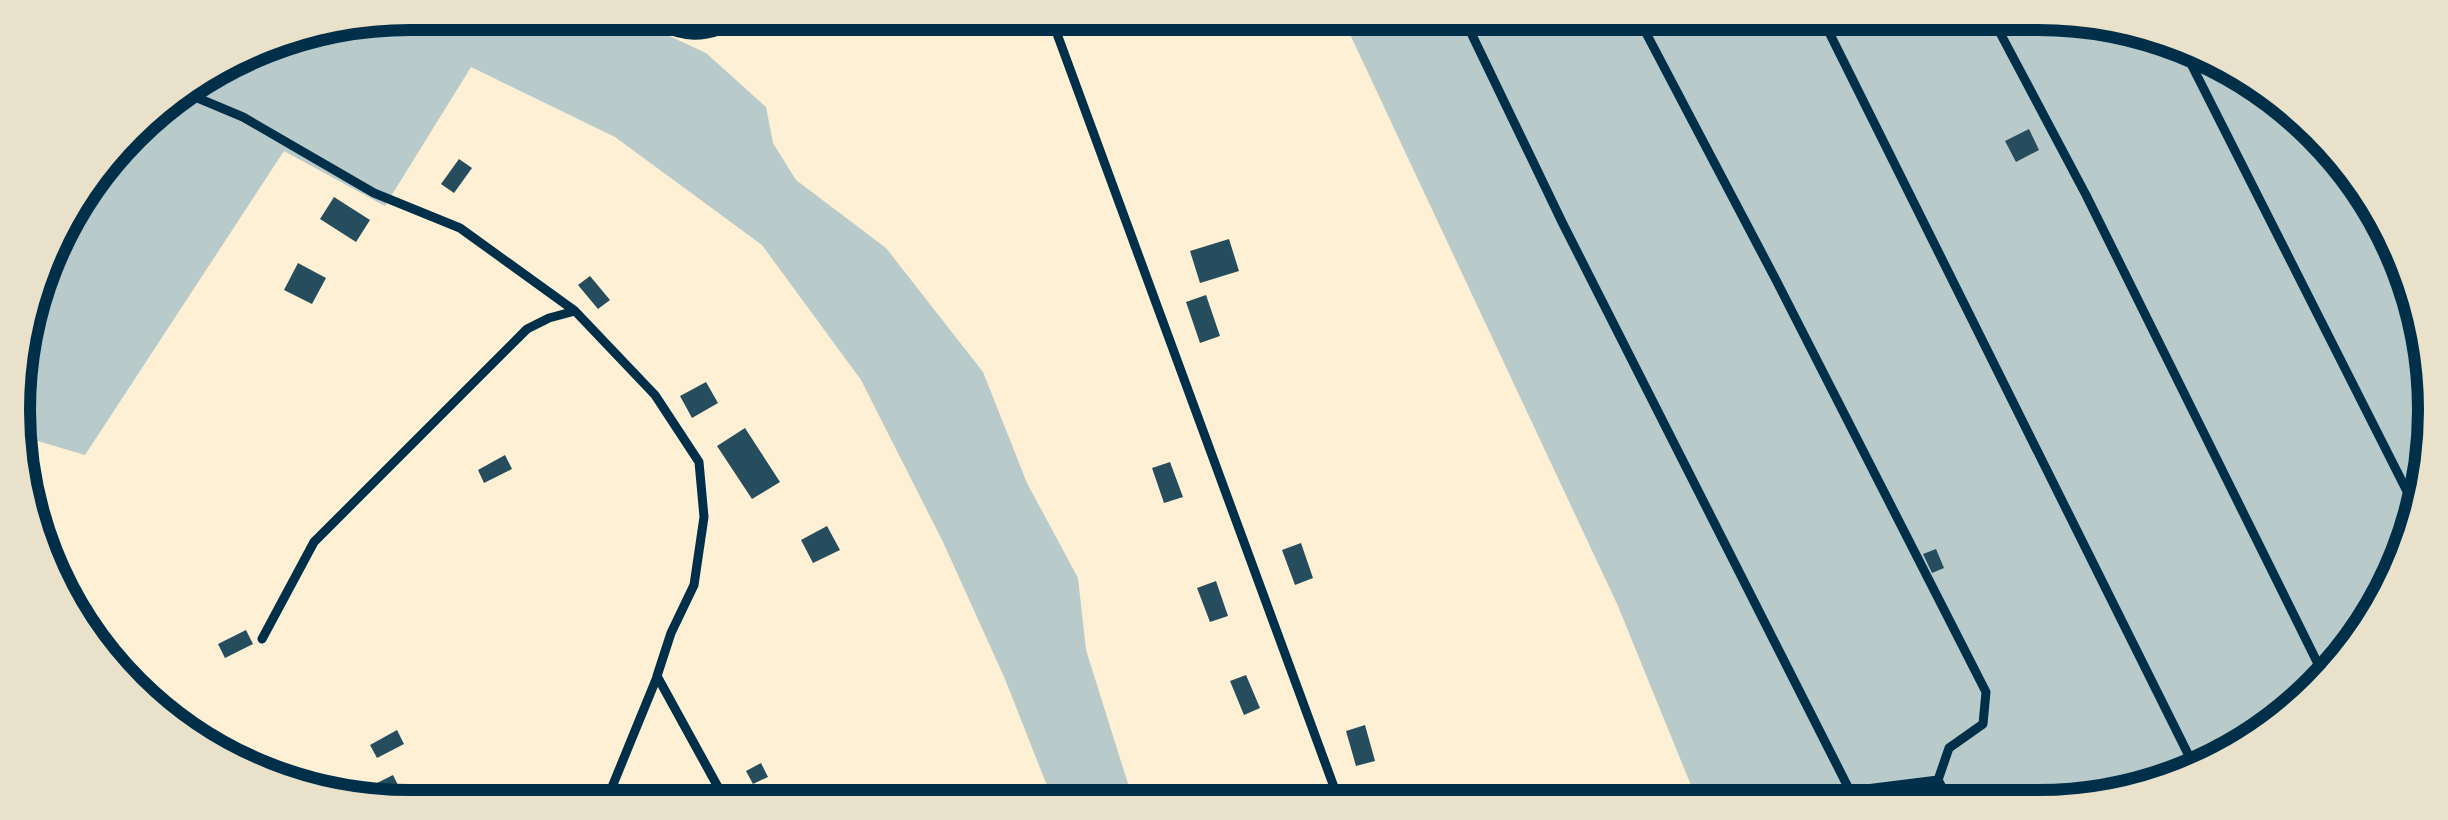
<svg xmlns="http://www.w3.org/2000/svg" width="2448" height="820" viewBox="0 0 2448 820" font-family="'Work Sans',sans-serif">
	<rect width="100%" height="100%" fill="#fdf0d5"/>
	<path fill="#b9caca" d="M410,13H620L706,53L766,107L773,143L796,180L886,248L983,372L1027,483L1078,578L1086,650L1135,806H1055L1005,679L943,542L861,380L762,245L615,137L471,67L385,206L284,151L85,455L21,436L16,359L54,234L147,112L258,43Z
		M1340,13H2038L2140,26L2280,94L2382,211L2432,358L2422,512L2382,609L2300,708L2213,767L2090,804H1965L1955,784L1848,805H1699L1618,606Z"/>
	<path fill="#264d5e" d="M980,12H1003L1008,26L986,33Z
		M2029,129L2039,150L2016,162L2005,141Z
		M459,159L472,168L454,193L441,184Z
		M334,197L370,220L356,242L320,219Z
		M1229,239L1239,271L1200,283L1190,251Z
		M298,263L326,278L312,304L284,290Z
		M590,276L610,300L598,309L578,285Z
		M1206,295L1220,336L1200,343L1186,302Z
		M706,382L718,403L692,418L680,396Z
		M745,428L780,482L752,499L717,446Z
		M505,455L512,469L484,483L478,470Z
		M1170,462L1183,497L1164,503L1152,468Z
		M827,526L840,550L813,563L801,540Z
		M1301,543L1313,578L1295,585L1282,550Z
		M1936,549L1944,568L1932,573L1923,554Z
		M1216,581L1228,616L1210,622L1197,588Z
		M246,630L253,644L225,658L218,644Z
		M1246,675L1260,708L1244,715L1230,681Z
		M1365,725L1375,761L1356,766L1346,731Z
		M397,730L404,744L377,758L370,745Z
		M761,763L768,777L753,784L746,771Z
		M393,775L400,789L372,802L365,789Z
		M1290,784L1297,806H1277L1271,790Z
		M1416,784L1422,802L1384,805L1381,795Z"/>
	<g fill="none" stroke-linecap="round" stroke-linejoin="round">
		<path stroke="#003049" stroke-width="9" d="M642,12C653,19 666,30 679,33C706,41 736,25 759,12
			M1049,12L1341,806
			M1461,12L1562,222L1850,791L1938,780
			M1635,12L1776,280L1986,692L1983,724L1949,748L1938,780L1951,804
			M1819,12L2197,772
			M1989,12L2086,195L2325,678
			M2182,46L2420,517
			M181,91L243,117L374,193L460,228L575,311L655,395L699,462L704,517L694,585L671,633L657,676L729,807
			M262,639L314,542L527,329L549,318L575,311
			M600,807L612,787L657,677"/>
	</g>
	<path d="M0 0H2448V820H0ZM410 30H2038A380 380 0 0 1 2418 410V410A380 380 0 0 1 2038 790H410A380 380 0 0 1 30 410V410A380 380 0 0 1 410 30Z" fill="#e9e1ca" fill-rule="evenodd"/>
	<path fill="none" stroke="#003049" stroke-width="12" d="M410 30H2038A380 380 0 0 1 2418 410V410A380 380 0 0 1 2038 790H410A380 380 0 0 1 30 410V410A380 380 0 0 1 410 30Z"/>
</svg>
